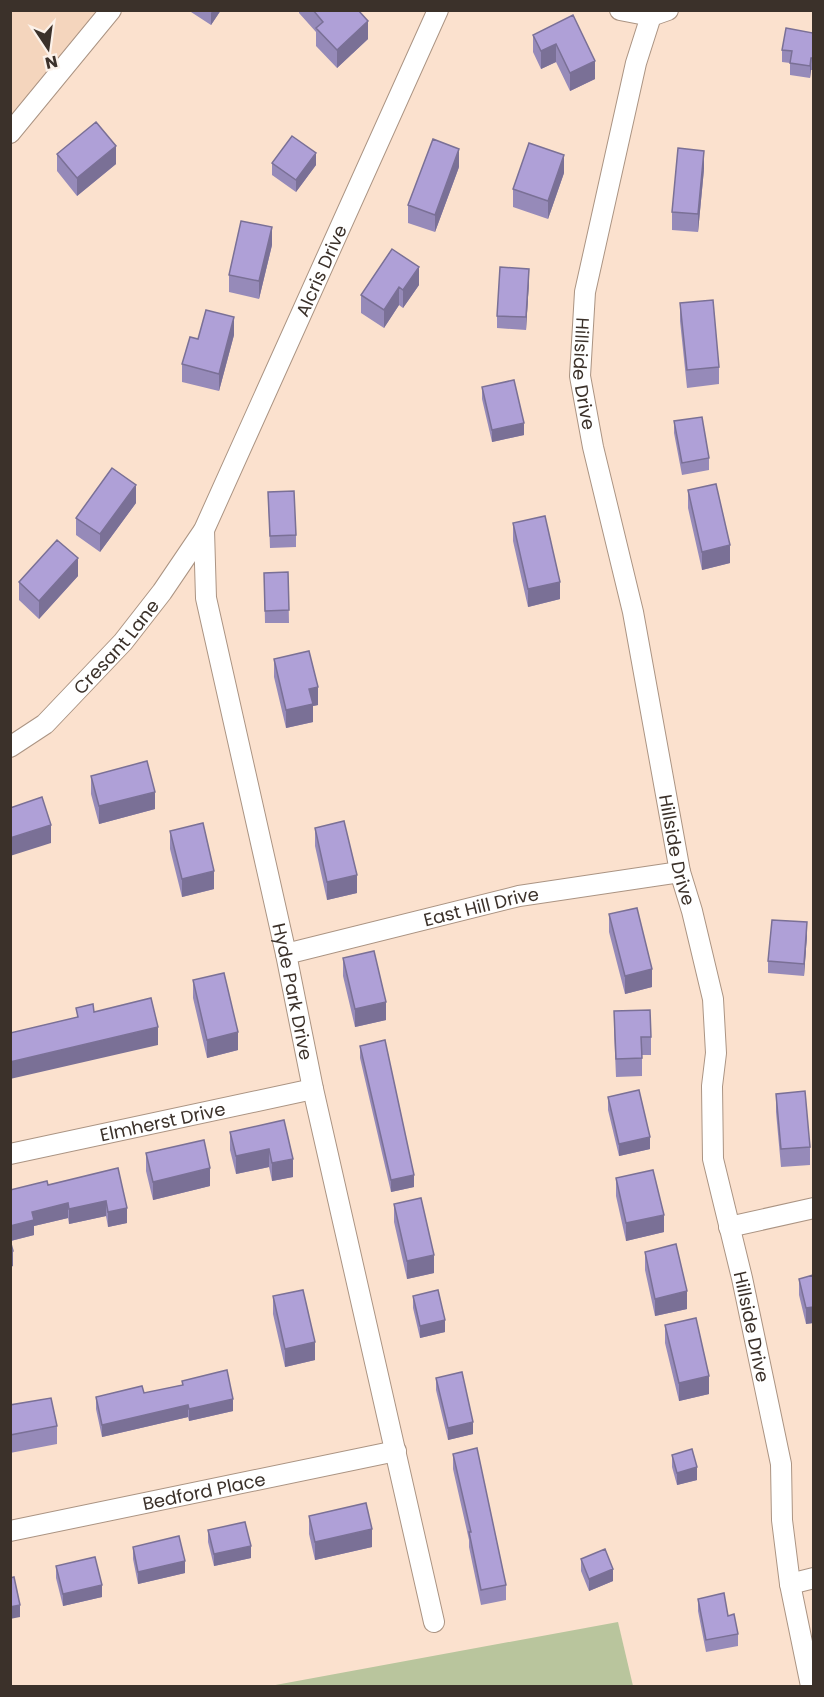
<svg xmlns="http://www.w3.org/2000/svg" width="824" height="1697" viewBox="0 0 824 1697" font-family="Poppins,sans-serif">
	<rect width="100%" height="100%" fill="#fbe1ce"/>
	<path fill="#f4d5bd" d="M11,11H111L11,133Z"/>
	<path fill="#b9c59d" d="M618,1622L633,1686H270Z"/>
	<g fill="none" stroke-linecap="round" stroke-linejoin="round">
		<defs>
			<g id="minor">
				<path d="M620,10L651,16L668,10"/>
				<path id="s1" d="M651,16L636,63L585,292L580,376L593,447L633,612L680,872L692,911L713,999L716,1053L712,1086L713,1159L742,1278L781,1464L782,1520L790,1584L811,1686"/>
				<path d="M10,133L111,10"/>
				<path id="s2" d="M204,530L206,598L286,954L313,1089L434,1622"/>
				<path id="s3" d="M10,747L45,724L123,642L162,592L204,530L438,10"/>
				<path id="s4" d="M286,954L519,896L680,872"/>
				<path id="s5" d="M10,1154L313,1089"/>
				<path d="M729,1227L814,1208"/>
				<path id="s6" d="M10,1531L396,1451"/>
				<path d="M790,1584L814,1578"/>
			</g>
		</defs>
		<use href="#minor" stroke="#ab9483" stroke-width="22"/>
		<use href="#minor" stroke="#fff" stroke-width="20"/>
	</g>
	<path fill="#968ab9" d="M191,10H221L211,25L191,12Z
		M299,10H358L368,39L337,68L316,46V32L299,13Z
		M813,33V70H811L810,78L790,75V63L782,62V50Z
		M533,35L595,61V79L570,91L556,62L541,69L533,52Z
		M57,154L116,164L77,196L57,171Z
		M272,163L316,165L296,192L272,175Z
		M459,167L435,232L408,223V205Z
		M704,169L698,232L672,230V212Z
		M564,173L548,219L513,207V189Z
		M272,245L259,299L229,292V275Z
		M392,249L419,285L403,308L399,305L384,328L361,313V295Z
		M529,281L526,330L497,328V316Z
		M680,303L719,367V384L687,388L680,321Z
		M234,335L219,391L182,382V364L198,339Z
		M482,387L524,435L492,442L482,399Z
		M674,421L709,458V470L682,475L674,433Z
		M688,490L730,563L702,570L688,508Z
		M268,492L296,535V547L270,548Z
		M136,503L100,552L76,535V518Z
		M513,523L560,599L528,607L513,541Z
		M288,572L289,623H265L264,573Z
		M78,576L39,619L19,600V582Z
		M274,659L318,705L313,706V722L286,728L274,677Z
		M91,776L155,809L99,824L91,794Z
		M315,828L357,893L327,900L315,846Z
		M170,831L214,889L182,897L170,849Z
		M609,914L652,987L625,994L609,932Z
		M807,935L804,976L768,973V961Z
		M343,958L386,1020L355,1027L343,976Z
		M193,980L238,1050L207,1058L193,998Z
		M614,1029L651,1037V1055H642V1076L616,1077Z
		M360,1046L414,1187L391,1192L360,1058Z
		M776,1094L810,1147V1165L781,1167L776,1112Z
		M608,1097L650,1149L619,1156L608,1110Z
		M284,1120L293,1177L272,1181L269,1167L236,1174L230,1150V1132Z
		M146,1153L210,1186L153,1200L146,1171Z
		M118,1168L127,1223L108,1227L106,1216L69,1224L68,1218L34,1226V1235L11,1241L13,1266L10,1267V1190L48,1185Z
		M616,1178L664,1232L626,1241L616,1196Z
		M394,1204L434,1273L407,1279L394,1222Z
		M645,1252L687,1309L655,1316L645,1270Z
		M813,1275V1323L806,1324L799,1295V1279Z
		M273,1296L315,1360L285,1367L273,1314Z
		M413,1296L445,1332L420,1338L413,1308Z
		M665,1325L709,1394L679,1401L665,1343Z
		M436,1378L473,1434L448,1440L436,1390Z
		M182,1381L233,1411L189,1421L188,1417L102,1437L96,1409V1397L144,1393L182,1385Z
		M10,1405L57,1426V1444L10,1453Z
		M453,1454L506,1585V1600L481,1605L469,1547V1540L453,1469Z
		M672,1455L697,1480L677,1485L672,1467Z
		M309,1516L372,1547L315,1560L309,1534Z
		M208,1530L251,1558L214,1566L208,1542Z
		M133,1547L185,1573L138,1584L133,1559Z
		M581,1559L613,1581L589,1591L581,1571Z
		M56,1566L102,1597L63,1606L56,1578Z
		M698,1599L728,1616L738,1634V1646L706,1652L698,1611Z"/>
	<path fill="#7a7096" d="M213,10H221L211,25V13Z
		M368,21V39L337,68V50Z
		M556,44V62L541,69V51Z
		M811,58V70L810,78V66Z
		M595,61V79L570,91V73Z
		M116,146V164L77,196V178Z
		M459,149V167L435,232V215Z
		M704,151V169L698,232V214Z
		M316,153V165L296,192V180Z
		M564,155V173L548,219V201Z
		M272,227V245L259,299V281Z
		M419,267V285L403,308V290Z
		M529,269V281L526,330V317Z
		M399,287V305L384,328V310Z
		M234,317V335L219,391V374Z
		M524,423V435L492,442V430Z
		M136,485V503L100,552V534Z
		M730,545V563L702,570V552Z
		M78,558V576L39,619V601Z
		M560,582V599L528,607V589Z
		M318,687V705L313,706V722L286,728V710L309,689Z
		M155,792V809L99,824V806Z
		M51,825V843L10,856V838Z
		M214,871V889L182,897V879Z
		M357,875V893L327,900V882Z
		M807,922V935L804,976V964Z
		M652,969V987L625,994V976Z
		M386,1002V1020L355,1027V1009Z
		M158,1027V1045L10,1079V1062Z
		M238,1032V1050L207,1058V1040Z
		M650,1137V1149L619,1156V1144Z
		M269,1149V1167L236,1174V1156Z
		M293,1159V1177L272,1181V1163Z
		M210,1168V1186L153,1200V1182Z
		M414,1175V1187L391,1192V1180Z
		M106,1201V1216L69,1224V1209Z
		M68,1203V1218L34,1226V1235L10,1241V1226L32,1212Z
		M127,1208V1223L108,1227V1212Z
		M664,1215V1232L626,1241V1223Z
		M13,1251V1266L10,1267V1252Z
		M434,1255V1273L407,1279V1261Z
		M687,1291V1309L655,1316V1299Z
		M813,1307V1323L806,1324V1308Z
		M445,1320V1332L420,1338V1326Z
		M315,1342V1360L285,1367V1349Z
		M709,1376V1394L679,1401V1383Z
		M233,1399V1411L189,1421V1409Z
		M188,1405V1417L102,1437V1425Z
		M473,1422V1434L448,1440V1428Z
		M697,1467V1480L677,1485V1473Z
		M372,1529V1547L315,1560V1542Z
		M251,1546V1558L214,1566V1554Z
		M185,1561V1573L138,1584V1572Z
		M613,1569V1581L589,1591V1579Z
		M102,1585V1597L63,1606V1594Z
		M20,1605V1617L10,1619V1607Z"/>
	<path fill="#afa0d7" stroke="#7a7096" stroke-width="1.5" d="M313,10H358L368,21L337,50L316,28L323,22Z
		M573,15L595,61L570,73L556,44L541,51L533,35Z
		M786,28L813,33V58H811L810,66L790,63L792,51L782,50Z
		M96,122L116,146L77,178L57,154Z
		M292,136L316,153L296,180L272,163Z
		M433,139L459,149L435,215L408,205Z
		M529,143L564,155L548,201L513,189Z
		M678,148L704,151L698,214L672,212Z
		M241,221L272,227L259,281L229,275Z
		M392,249L419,267L403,290L399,287L384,310L361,295Z
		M500,267L529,269L526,317L497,316Z
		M713,300L719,367L687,370L680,303Z
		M206,310L234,317L219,374L182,364L190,337L198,339Z
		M514,380L524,423L492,430L482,387Z
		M702,417L709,458L682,463L674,421Z
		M112,468L136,485L100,534L76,518Z
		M716,484L730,545L702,552L688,490Z
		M294,491L296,535L270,536L268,492Z
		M545,516L560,582L528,589L513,523Z
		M57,540L78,558L39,601L19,582Z
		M288,572L289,610L265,611L264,573Z
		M309,651L318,687L309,689L313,704L286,710L274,659Z
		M147,761L155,792L99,806L91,776Z
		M42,797L51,825L10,838V808Z
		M344,821L357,875L327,882L315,828Z
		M203,823L214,871L182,879L170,831Z
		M637,908L652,969L625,976L609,914Z
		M772,920L807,922L804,964L768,961Z
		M374,951L386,1002L355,1009L343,958Z
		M224,973L238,1032L207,1040L193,980Z
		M151,998L158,1027L10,1062V1033L78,1017L76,1008L93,1004L94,1012Z
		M650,1010L651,1037H641L642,1058L616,1059L614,1011Z
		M385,1040L414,1175L391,1180L360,1046Z
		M639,1090L650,1137L619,1144L608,1097Z
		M805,1091L810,1147L781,1149L776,1094Z
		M284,1120L293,1159L272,1163L269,1149L236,1156L230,1132Z
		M204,1140L210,1168L153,1182L146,1153Z
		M118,1168L127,1208L108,1212L106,1201L69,1209L68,1203L32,1212L34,1220L10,1226V1190L47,1181L48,1185Z
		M653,1170L664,1215L626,1223L616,1178Z
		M421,1198L434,1255L407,1261L394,1204Z
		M10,1240L13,1251L10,1252Z
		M676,1244L687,1291L655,1299L645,1252Z
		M813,1275V1307L806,1308L799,1279Z
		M303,1290L315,1342L285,1349L273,1296Z
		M438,1290L445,1320L420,1326L413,1296Z
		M696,1318L709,1376L679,1383L665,1325Z
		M227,1370L233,1399L189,1409L188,1405L102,1425L96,1397L142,1386L144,1393L183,1385L182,1381Z
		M462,1372L473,1422L448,1428L436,1378Z
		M51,1398L57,1426L10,1435V1405Z
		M477,1448L506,1585L481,1590L469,1532H471L453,1454Z
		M692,1449L697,1467L677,1473L672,1455Z
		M366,1503L372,1529L315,1542L309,1516Z
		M245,1522L251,1546L214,1554L208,1530Z
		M179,1536L185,1561L138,1572L133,1547Z
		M605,1549L613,1569L589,1579L581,1559Z
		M95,1557L102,1585L63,1594L56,1566Z
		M14,1577L20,1605L10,1607V1578Z
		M724,1593L728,1616L734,1614L738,1634L706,1640L698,1599Z"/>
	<g text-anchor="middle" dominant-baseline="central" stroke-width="6" stroke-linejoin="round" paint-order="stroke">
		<g font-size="18" fill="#3b312a" stroke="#fcf2ea">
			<text stroke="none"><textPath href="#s3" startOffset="578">Alcris Drive</textPath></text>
			<text stroke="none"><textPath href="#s1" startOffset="366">Hillside Drive</textPath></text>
			<text stroke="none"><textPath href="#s3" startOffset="147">Cresant Lane</textPath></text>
			<text stroke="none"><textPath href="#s1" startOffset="852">Hillside Drive</textPath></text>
			<text stroke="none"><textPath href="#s4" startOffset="201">East Hill Drive</textPath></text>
			<text stroke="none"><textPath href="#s2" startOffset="471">Hyde Park Drive</textPath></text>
			<text stroke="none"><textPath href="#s5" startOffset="156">Elmherst Drive</textPath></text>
			<text stroke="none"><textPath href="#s1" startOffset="1338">Hillside Drive</textPath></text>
			<text stroke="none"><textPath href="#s6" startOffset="198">Bedford Place</textPath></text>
		</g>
	</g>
	<rect width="824" height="1697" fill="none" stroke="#3b312a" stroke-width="24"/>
	<g transform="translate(48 48) rotate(167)" stroke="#fcf2ea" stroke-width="4.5" paint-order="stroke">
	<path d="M0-4.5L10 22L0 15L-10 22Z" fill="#3b312a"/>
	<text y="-9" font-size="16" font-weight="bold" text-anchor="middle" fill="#3b312a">N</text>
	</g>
</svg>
